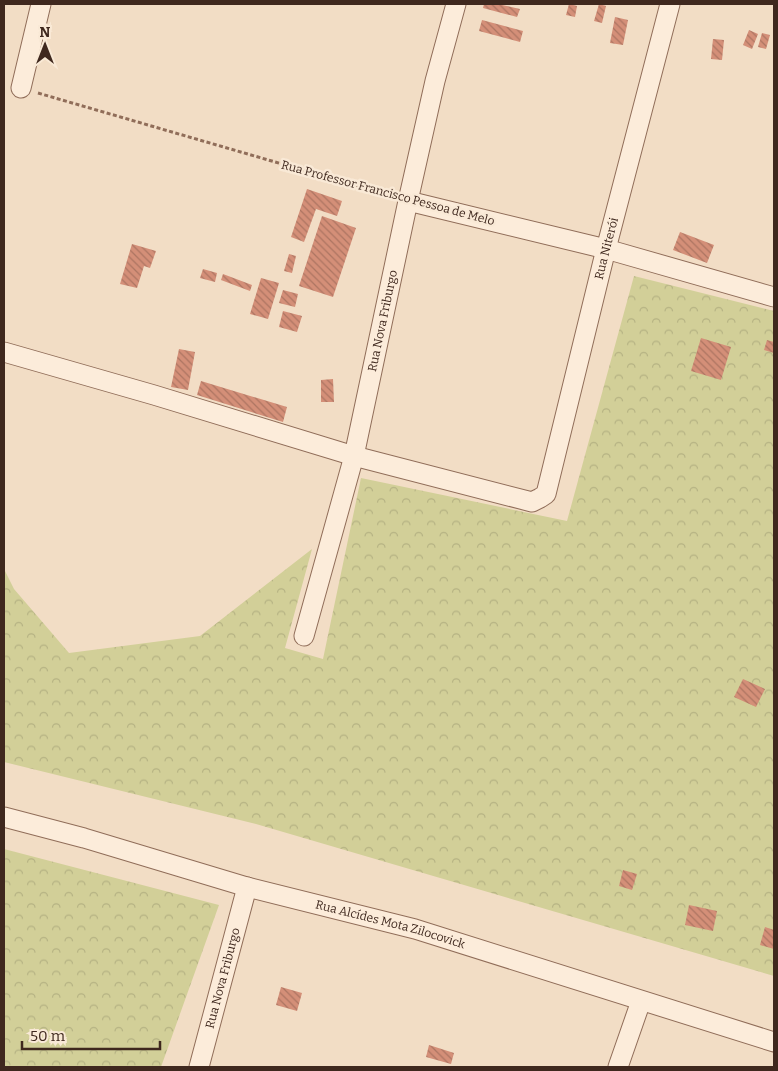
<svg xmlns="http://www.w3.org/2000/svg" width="778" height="1071" viewBox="0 0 778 1071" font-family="Bitter,serif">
	<defs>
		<pattern id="forest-crowns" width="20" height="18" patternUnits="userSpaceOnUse" patternTransform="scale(1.25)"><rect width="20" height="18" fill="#d2cf98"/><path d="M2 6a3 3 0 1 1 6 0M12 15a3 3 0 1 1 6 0" fill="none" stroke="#b5b283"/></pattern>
		<pattern id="building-back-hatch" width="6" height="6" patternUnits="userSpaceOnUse" patternTransform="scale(1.25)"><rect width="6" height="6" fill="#d48f78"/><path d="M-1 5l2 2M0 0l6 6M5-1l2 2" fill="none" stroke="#ad7562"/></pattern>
	</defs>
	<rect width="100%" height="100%" fill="#f2ddc5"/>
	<path fill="url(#forest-crowns)" d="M634,276L774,311V976L256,824L4,762V569L14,589L69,653L200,636L312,549L285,648L323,659L361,478L567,521Z
		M4,849L219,905L161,1067H4Z"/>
	<path fill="url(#building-back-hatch)" d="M484,4H498L520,9L517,17L483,8Z
		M569,4L577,6L575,17L566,15Z
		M599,4L606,6L602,23L594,21Z
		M615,17L628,20L623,45L610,43Z
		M482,20L523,31L520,42L479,31Z
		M749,30L758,34L752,49L743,45Z
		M762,33L770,35L766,49L758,47Z
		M713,39L724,40L722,60L711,59Z
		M307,189L342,201L337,216L316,209L304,242L291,237Z
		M322,216L356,228L333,297L299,286Z
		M680,232L714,245L707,263L673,250Z
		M132,244L156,251L150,268L144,266L137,288L120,284Z
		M289,254L296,256L292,273L284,271Z
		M203,269L217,273L215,282L200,278Z
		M223,274L252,285L250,291L221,280Z
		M261,278L279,283L268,319L250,314Z
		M283,290L298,294L295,307L279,303Z
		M283,311L302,316L297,332L279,327Z
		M701,338L731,347L721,380L691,371Z
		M767,340L774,342V353L764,350Z
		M179,349L195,352L188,390L171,387Z
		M333,379L334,402H321V380Z
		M201,381L287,407L283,422L197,395Z
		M743,679L765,689L756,707L734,697Z
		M623,870L637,874L632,890L619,886Z
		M689,905L717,911L713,931L685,925Z
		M765,927L774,930V949L760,945Z
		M281,987L302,993L297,1011L276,1005Z
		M429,1045L454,1053L451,1064L426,1057Z"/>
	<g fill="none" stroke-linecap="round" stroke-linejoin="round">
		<defs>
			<g id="street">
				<path d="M21,88L41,4"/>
				<path d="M408,201L606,249L774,297"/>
				<path id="s1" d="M4,352L154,395L354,456L532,502L540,498L546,494L606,249L670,4"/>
				<path id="s2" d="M304,636L354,456L408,201L435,81L456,4"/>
				<path id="s3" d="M4,817L84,838L247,887L415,929L774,1042"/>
				<path id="s4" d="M199,1067L247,887"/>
				<path d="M618,1067L641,1001"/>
			</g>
		</defs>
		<use href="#street" stroke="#906d59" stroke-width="21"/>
		<path stroke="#906d59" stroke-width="3" stroke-dasharray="4 2.5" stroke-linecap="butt" d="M38,93L392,196"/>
		<use href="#street" stroke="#fcecda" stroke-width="19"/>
	</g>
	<g text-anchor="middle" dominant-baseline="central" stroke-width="5" stroke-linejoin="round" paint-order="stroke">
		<g font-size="12" fill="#3f281e" stroke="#f9e9d6">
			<text transform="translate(388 193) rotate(15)">Rua Professor Francisco Pessoa de Melo</text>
			<text stroke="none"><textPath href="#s1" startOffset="818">Rua Niterói</textPath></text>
			<text stroke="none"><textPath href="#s2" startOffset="325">Rua Nova Friburgo</textPath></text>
			<text stroke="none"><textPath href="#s3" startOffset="401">Rua Alcídes Mota Zilocovick</textPath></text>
			<text stroke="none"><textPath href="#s4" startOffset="92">Rua Nova Friburgo</textPath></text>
		</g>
	</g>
	<rect width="778" height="1071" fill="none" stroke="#3f281e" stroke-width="10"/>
	<g transform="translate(45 45)" stroke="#f9e9d6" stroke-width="4" paint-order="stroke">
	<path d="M0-4L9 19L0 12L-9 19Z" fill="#3f281e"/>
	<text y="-8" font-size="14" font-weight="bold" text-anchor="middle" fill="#3f281e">N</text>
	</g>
	<path d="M22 1041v8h138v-8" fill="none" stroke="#3f281e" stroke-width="2.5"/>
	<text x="30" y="1041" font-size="15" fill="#3f281e" stroke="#f9e9d6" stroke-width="4" paint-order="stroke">50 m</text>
</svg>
